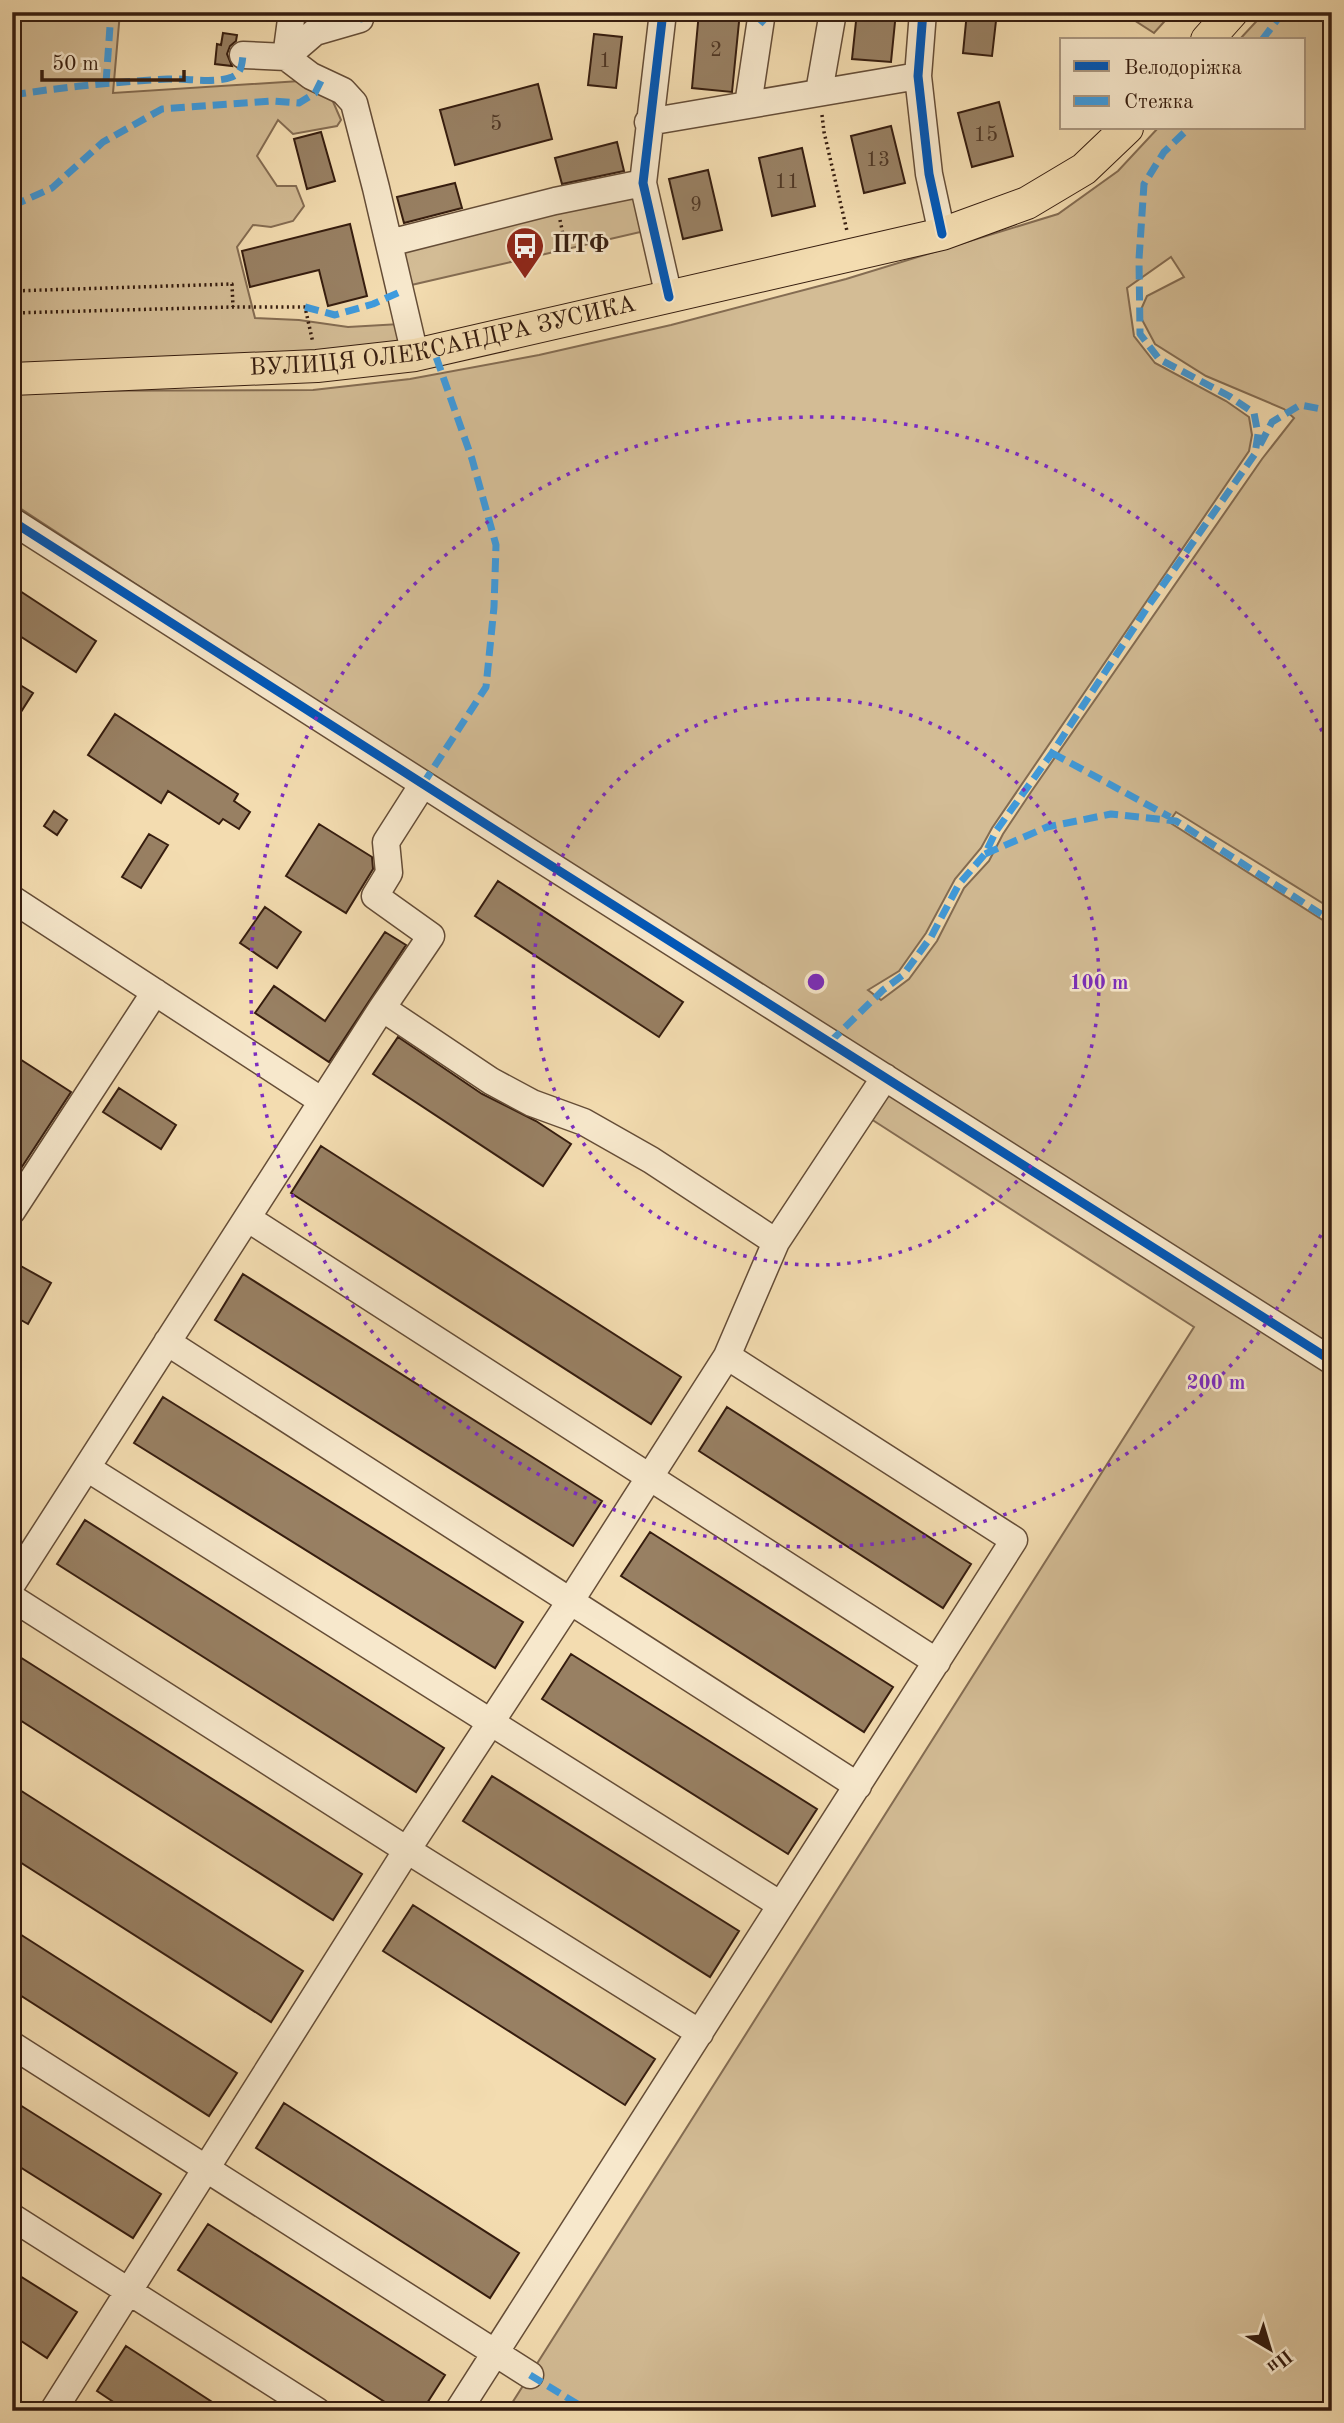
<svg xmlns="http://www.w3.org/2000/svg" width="1344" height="2423" viewBox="0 0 1344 2423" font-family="'Old Standard TT',serif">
	<rect width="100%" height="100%" fill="#f3dcb0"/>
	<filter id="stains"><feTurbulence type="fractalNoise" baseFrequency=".00286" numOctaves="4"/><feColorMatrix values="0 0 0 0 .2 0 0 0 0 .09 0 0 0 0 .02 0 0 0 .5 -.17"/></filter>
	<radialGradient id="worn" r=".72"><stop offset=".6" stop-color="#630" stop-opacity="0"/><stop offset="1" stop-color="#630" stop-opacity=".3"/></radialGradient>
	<path fill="#d3bc95" stroke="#846c52" stroke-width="2" fill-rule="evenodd" d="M12,12H120L113,93L300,81L328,90L341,120L337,126L293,134L278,120L257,156L277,186H296L304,206L293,221L271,227L253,225L237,247L255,318L299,320L348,327L400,324L405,350L12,366Z
		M1142,12H1173L1154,33L1134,20Z
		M1265,12H1332V909L1176,812L1169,822L1332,926V1354L532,844L12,503V391L313,390L410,379L539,355L671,325L846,279L1058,214L1118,171L1158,128H1304V40H1239ZM1171,257L1184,277L1147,296L1139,314L1155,344L1206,376L1284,409L1294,418L1262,459L1031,792L1003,834L989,861L964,888L937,941L909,979L881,1000L868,990L899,971L926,933L955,879L981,848L992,828L1249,451L1252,435L1249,417L1226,401L1155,363L1134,336L1127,288Z
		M640,191L649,230L407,286L398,246Z
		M890,1090L1332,1372V2411H507L1194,1327L871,1119Z"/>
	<path fill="#988063" stroke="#361d0f" stroke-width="2" d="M699,12H740L732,92L692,88Z
		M857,12H896L891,62L852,59Z
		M967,12H997L992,56L963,53Z
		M223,33L237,35L236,41L230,46L227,54L232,66L215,64L217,44L221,45Z
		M594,34L622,37L616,88L588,85Z
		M538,84L552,139L455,165L440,110Z
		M999,102L1013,156L972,167L958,113Z
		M891,126L905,183L864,193L851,136Z
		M321,132L335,181L307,189L294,139Z
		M617,142L624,171L562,184L555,158Z
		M802,148L815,206L772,216L759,158Z
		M708,170L722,230L683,239L669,179Z
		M455,183L462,208L404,223L397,197Z
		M350,224L367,296L328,306L319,270L250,287L242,251Z
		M20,591L96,641L76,672L12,631V604Z
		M12,680L33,693L12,726Z
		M115,714L238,794L234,801L250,812L239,829L223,819L219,824L168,791L161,803L88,755Z
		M54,811L67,820L57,835L44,826Z
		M319,824L372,857L373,869L346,913L286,876Z
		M149,834L168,845L141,888L122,877Z
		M498,881L683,1002L659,1037L475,916Z
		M265,907L301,932L277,968L240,943Z
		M385,932L406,945L329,1062L255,1013L274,986L325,1021Z
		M398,1037L482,1094L536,1121L571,1144L543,1186L373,1074Z
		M12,1054L71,1092L12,1182Z
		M119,1088L176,1125L161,1149L103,1112Z
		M321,1146L681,1377L651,1424L291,1193Z
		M19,1265L51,1283L28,1324L12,1315V1277Z
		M243,1274L602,1501L573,1546L215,1320Z
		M163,1397L523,1622L495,1668L134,1443Z
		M727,1407L971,1564L943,1608L699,1451Z
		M85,1520L444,1748L416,1792L57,1564Z
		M650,1532L893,1687L864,1732L621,1576Z
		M12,1652L362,1874L333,1920L12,1715Z
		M571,1654L817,1809L788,1854L542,1699Z
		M492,1776L739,1931L710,1977L463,1821Z
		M12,1785L303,1971L271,2022L12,1857Z
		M413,1905L655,2059L625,2105L383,1951Z
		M12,1929L237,2073L209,2116L12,1990Z
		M12,2100L161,2194L133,2238L12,2162Z
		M284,2103L519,2253L490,2298L256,2148Z
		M208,2224L445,2375L422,2411H399L178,2270Z
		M12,2271L77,2312L47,2358L12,2335Z
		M126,2346L226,2411H127L97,2391Z"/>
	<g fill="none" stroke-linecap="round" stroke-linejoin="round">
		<defs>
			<path id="minor" d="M292,12L286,57L311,76L343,91L354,103L376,188L415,355
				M663,12L643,183L669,297
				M923,12L918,76L929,174L942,234
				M243,55L286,57L315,32L360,19
				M819,92L833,12
				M748,105L762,12
				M648,122L918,76
				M389,243L555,201L643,183
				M12,521L531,853L1332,1361
				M12,899L322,1101
				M12,1211L155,992
				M247,1218L937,1662
				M776,1242L885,1077
				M167,1342L858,1786
				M87,1468L781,1905
				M12,1584L382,1008L431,936L375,896L389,873L386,842L423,784
				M12,1598L407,1850L700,2033
				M12,2045L530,2375
				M12,2217L317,2411
				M53,2411L407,1850L571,1600L727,1356L776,1242L651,1160L584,1122L532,1103L491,1081L382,1008
				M458,2411L1014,1540L727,1356"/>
			<g id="major">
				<path d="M1207,40L1232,12"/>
				<path id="s1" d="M12,379L317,366L415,355L942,234L1027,203L1084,169L1127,128"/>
			</g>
		</defs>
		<use href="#minor" stroke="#654d37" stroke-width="29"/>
		<use href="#major" stroke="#361d0f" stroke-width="34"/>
		<path stroke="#361d0f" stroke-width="3.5" stroke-dasharray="2 3.5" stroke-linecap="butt" d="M822,115L824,132L847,231
			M560,220L567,253
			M12,291L232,284L233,307
			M12,313L233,307H305L313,343"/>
		<use href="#minor" stroke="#f7e8cc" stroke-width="26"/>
		<use href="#major" stroke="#f3dcb0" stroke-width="32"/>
		<path stroke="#3e9bde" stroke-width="7" stroke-dasharray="14 7" stroke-linecap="butt" d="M360,19L400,12
			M760,24L771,12
			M1262,40L1283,12
			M106,83L111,12
			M12,95C64,87 115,82 168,79C188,78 212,84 232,77C242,73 242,64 243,55
			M12,206L52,188L103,142L162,109L273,101L299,103L315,93L321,81
			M305,307L335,315L373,304L400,292
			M1260,445L1272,422L1300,405L1332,411
			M1052,753L1170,817
			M423,784L486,687L494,607L496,545L472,459L434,351
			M985,854L1047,827L1111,814L1176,821L1332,921
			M830,1042L883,990L903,975L931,937L959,884L985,854L996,831L1052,753L1149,605L1255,454L1258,434L1254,413L1229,396L1159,359L1140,334L1139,259L1144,184L1164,152L1189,128
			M530,2375L589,2411"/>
		<defs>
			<path id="cycleway" d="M663,12L643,183L669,297
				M923,12L918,76L929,174L942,234
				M12,521L531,853L1332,1361"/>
		</defs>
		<use href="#cycleway" stroke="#f7e8cc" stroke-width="13"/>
		<use href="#cycleway" stroke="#0057b8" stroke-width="9"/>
	</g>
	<g fill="none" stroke="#7b2cbf" stroke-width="3.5" stroke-dasharray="3.5 7">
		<circle cx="816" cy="982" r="283"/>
		<path d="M1330 1216A565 565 0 1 1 1330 748"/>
	</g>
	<defs>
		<symbol id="bus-pin" viewBox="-11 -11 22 30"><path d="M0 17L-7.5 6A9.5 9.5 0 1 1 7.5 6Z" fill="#8f2418" stroke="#f7e8cc"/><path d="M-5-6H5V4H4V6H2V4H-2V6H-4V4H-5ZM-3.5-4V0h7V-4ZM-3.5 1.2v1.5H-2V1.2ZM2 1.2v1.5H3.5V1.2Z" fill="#fff"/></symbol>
	</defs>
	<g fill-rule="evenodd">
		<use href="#bus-pin" x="503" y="224" width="44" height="60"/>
	</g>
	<g text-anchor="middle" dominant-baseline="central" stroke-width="5" stroke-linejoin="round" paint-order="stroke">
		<g font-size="21" fill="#4e3624">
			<text x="716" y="50">2</text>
			<text x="605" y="61">1</text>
			<text x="496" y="124">5</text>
			<text x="986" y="135">15</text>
			<text x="878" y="160">13</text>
			<text x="787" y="182">11</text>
			<text x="696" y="205">9</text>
		</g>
		<g font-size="24" font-weight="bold" fill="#361d0f" stroke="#f7e8cc" text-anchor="start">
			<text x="552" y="246">ПТФ</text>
		</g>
		<g font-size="24" fill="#361d0f" stroke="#f7e8cc">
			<text stroke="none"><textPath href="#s1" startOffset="434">ВУЛИЦЯ ОЛЕКСАНДРА ЗУСИКА</textPath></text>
		</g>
	</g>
	<circle cx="816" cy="982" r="10" fill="#7b2cbf" stroke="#f7e8cc" stroke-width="3.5"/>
	<g font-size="21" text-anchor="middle" font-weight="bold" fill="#7b2cbf" stroke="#f7e8cc" stroke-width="5" stroke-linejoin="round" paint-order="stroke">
		<text x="1099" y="989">100 m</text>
		<text x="1216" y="1389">200 m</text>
	</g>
	<rect width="1344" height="2423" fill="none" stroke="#f3dcb0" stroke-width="42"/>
	<rect x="14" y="14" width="1316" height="2395" fill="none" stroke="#361d0f" stroke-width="3.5"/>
	<rect x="21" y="21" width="1302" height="2381" fill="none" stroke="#361d0f" stroke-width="2"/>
	<rect x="1060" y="38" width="245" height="91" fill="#f7e8cc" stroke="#aa9780" stroke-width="2"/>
	<rect x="1074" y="61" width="35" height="10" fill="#0057b8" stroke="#aa9780" stroke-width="2"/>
	<text x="1124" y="74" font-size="21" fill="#361d0f">Велодоріжка</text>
	<rect x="1074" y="96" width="35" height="10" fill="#3e9bde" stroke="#aa9780" stroke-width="2"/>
	<text x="1124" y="108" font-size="21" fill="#361d0f">Стежка</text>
	<g transform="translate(1270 2349) rotate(142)" stroke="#f7e8cc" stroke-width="5" paint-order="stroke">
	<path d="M0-5L12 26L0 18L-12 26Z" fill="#361d0f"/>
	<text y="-10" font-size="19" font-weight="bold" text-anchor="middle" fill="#361d0f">Пн</text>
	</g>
	<path d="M42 70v10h142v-10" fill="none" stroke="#361d0f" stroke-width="3.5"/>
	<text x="52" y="70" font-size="21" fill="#361d0f" stroke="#f7e8cc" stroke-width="5" paint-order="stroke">50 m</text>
	<rect width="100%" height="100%" filter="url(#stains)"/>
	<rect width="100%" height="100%" fill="url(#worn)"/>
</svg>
